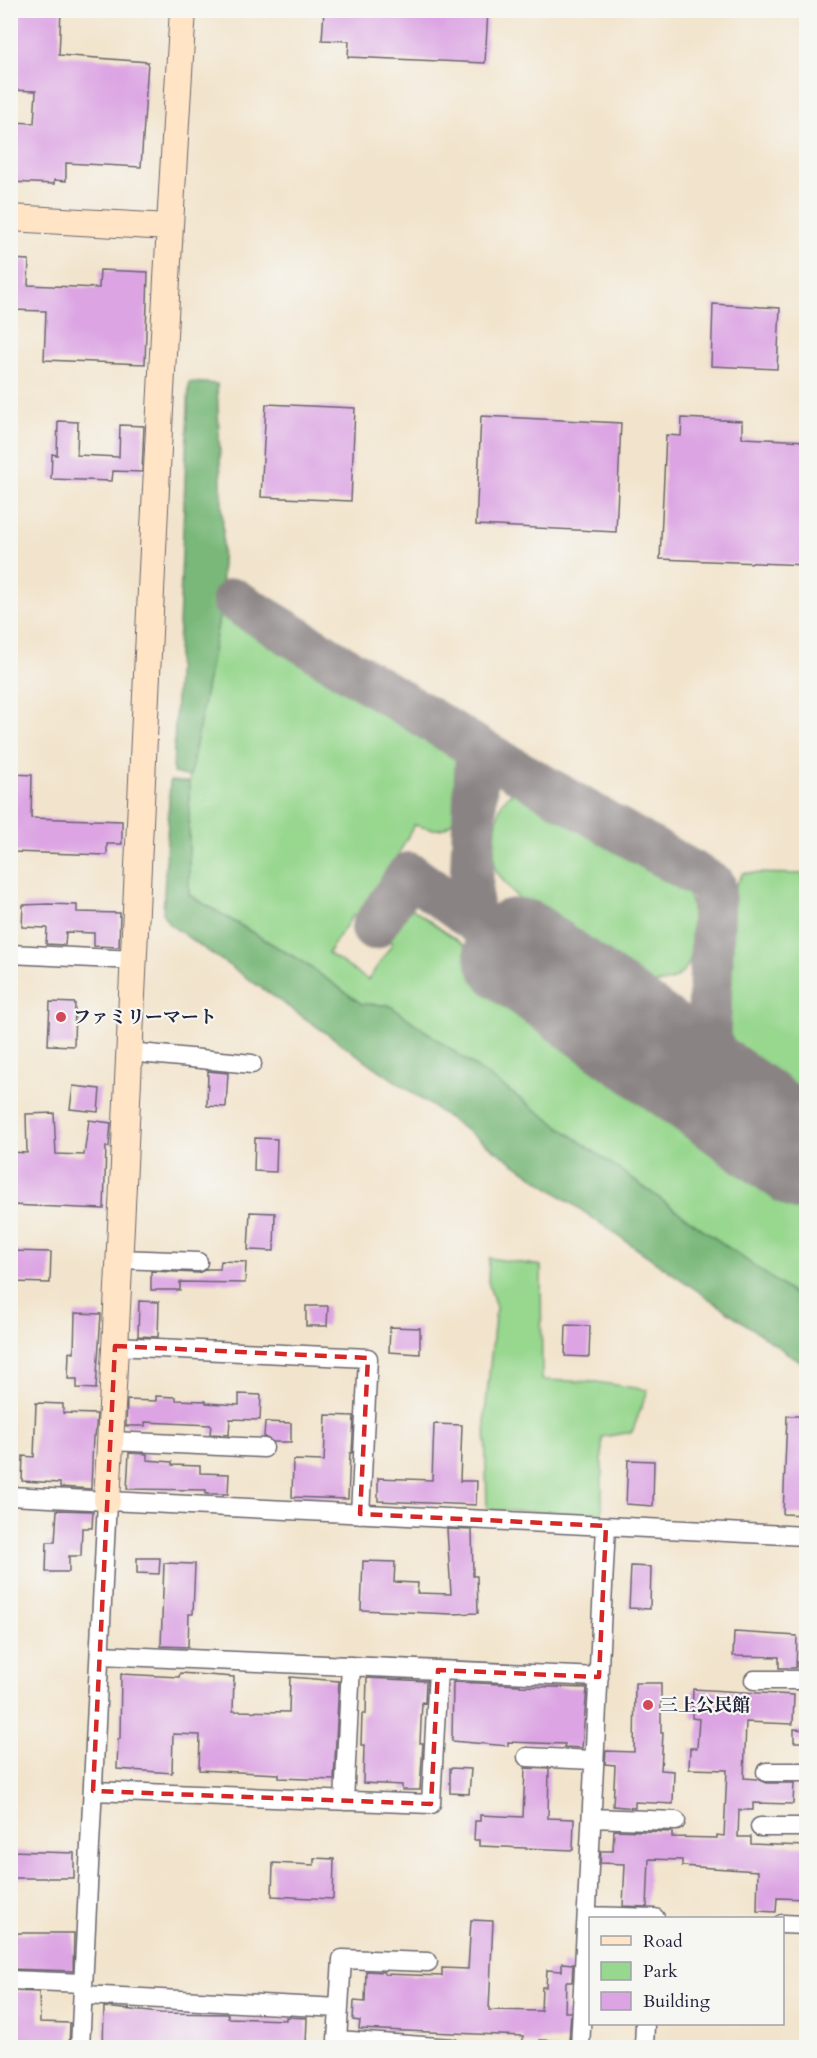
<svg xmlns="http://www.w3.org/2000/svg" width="817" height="2058" viewBox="0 0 817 2058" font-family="Cardo,'Noto Serif JP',serif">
	<rect width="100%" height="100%" fill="#f6f6f2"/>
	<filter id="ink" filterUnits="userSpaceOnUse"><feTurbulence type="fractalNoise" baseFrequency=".0167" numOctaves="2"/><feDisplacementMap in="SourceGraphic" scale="12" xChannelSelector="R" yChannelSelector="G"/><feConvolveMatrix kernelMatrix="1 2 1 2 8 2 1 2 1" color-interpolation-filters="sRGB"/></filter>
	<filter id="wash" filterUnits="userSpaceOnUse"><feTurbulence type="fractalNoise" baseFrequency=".008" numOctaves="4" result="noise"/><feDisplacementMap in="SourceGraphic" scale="24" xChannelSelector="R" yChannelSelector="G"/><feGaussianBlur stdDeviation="1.35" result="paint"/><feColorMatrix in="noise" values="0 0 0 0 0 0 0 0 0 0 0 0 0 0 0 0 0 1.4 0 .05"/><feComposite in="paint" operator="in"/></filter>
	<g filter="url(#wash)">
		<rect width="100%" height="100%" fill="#f2e4cc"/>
		<path fill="#97d78e" stroke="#5c7c64" stroke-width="1.5" d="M221,607L428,729C438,738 448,745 454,757C462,771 463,819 446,827C436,832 424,827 414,825L382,885L359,919L353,915L328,953L368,980L393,943L390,940L410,907L806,1188V1303L389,1005L362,1004L304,963L189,895V782Z
			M518,790L534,792L665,868C673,874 681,879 685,888C693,901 693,915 693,929C693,936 694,945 693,952C684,983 661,989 634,978L516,896C509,888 501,879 496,870C492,860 496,814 501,805C505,797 510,794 518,790Z
			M743,873L806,874V1102L745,1058L730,1035L732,900L735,887Z
			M489,1258L541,1266L542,1380L596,1382L648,1390L632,1432L602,1437V1514L487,1510L485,1415L496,1307L488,1282Z"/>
		<path fill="#79b879" stroke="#4e6d5a" stroke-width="1.5" d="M189,382L217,384L223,529L221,607L190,777L173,773Z
			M170,781L189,782V895L304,963L362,1004L389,1005L806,1303V1366L169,924L163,914Z"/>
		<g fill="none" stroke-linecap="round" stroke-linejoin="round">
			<path stroke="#8a8384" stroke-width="44" d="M234,600L477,748L714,885L707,1086
				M470,917L477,748
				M373,928L409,874L518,952"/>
			<path stroke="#8a8384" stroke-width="108" d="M518,952L806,1157"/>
		</g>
		<g id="blocks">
			<path fill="#dca4e3" d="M10,10H61L59,55L148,62L141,167L66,163V181L54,180V184L10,182V122L34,123L36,91L10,90Z
				M324,10H488L485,63L348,57L349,41L322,40Z
				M10,259L29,260L28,285L99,288L100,270L148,272L145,364L44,360L46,311L10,310Z
				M713,304L780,308L777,369L711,366Z
				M266,404L355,408L351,501L261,497Z
				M481,416L621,423L616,532L476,525Z
				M682,418L742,421V438L807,441V565L660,559L666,435L681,436Z
				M58,421L78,422L77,455L119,457L120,425L144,426L142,472L113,471L112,481L51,479L52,454L57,455Z
				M15,774L32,775L31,818L122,821V844H107V855L12,852Z
				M48,904L77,905V912L120,913L119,947L94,946V933L66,932L65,945L46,944L47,928L22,927L23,905Z
				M50,1002L75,1003L74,1046L48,1045Z
				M208,1071L228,1073L226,1107L207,1106Z
				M73,1086L100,1089L98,1112L70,1109Z
				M54,1113L56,1154L84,1155L89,1120L111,1123L109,1147H106L104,1209L10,1205V1152L27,1153L26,1114Z
				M255,1138L277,1139L276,1172L254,1171Z
				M250,1212L275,1213L274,1251L248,1250Z
				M10,1251L51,1252L50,1283L10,1282Z
				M221,1261L246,1262L245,1283L180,1282V1290H151V1271L198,1273L207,1269H220Z
				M139,1301L159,1302L158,1337L138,1336Z
				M306,1306H328L327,1326H306Z
				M75,1313L101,1314L96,1389L77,1388V1379H68L69,1352L74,1353Z
				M566,1325L590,1326L589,1357L565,1356Z
				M390,1327L420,1328V1354L389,1352Z
				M239,1394L261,1395L260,1420L230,1419L229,1435L210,1434L211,1425L145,1422V1426H126L127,1400L156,1401V1396L176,1397V1400L206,1401V1403L239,1405Z
				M36,1403L63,1404V1413L97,1414L95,1436H93L91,1489L60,1487V1483L22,1481L23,1456L34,1457Z
				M326,1415L354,1416L352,1453H350L348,1499L292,1497L293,1460L324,1461Z
				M787,1416H807V1515L783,1514Z
				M265,1422L291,1423V1442H273L264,1437Z
				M434,1424L462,1425L460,1481H477L476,1505L378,1501V1478L432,1480Z
				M129,1453L147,1454V1460L172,1462V1465L200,1466V1473L229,1474L228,1494H206V1490L127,1489Z
				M628,1460L654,1461L653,1506L626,1504Z
				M57,1510L93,1511L92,1528H82L81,1556H69V1572H46L47,1542H55Z
				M447,1529L472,1530L473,1576H477L478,1613L452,1614L361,1610L363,1561L395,1562L394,1582L418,1583L417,1593L451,1594Z
				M137,1558H160L159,1574L137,1573Z
				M164,1563L195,1564L193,1614H189L188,1647L161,1646Z
				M631,1566L651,1567L650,1609L629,1608Z
				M734,1632L797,1636L796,1668H779V1657L733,1656Z
				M180,1673L234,1677L233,1711L289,1712L290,1677L339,1681L334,1780L279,1778V1774L199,1770L200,1735L173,1734L172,1773L117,1769L118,1739H120L121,1674L179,1677Z
				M367,1678L426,1681L425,1703L422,1702L420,1743H423L420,1790H402V1785L363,1783L364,1745H361L362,1714H366Z
				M453,1682L520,1685V1686L587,1688L582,1748L564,1747L565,1744L508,1742V1746L452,1741Z
				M635,1683H661V1733H663L661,1770L674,1771L673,1804L635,1802V1808L613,1806L615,1765L605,1764L606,1751L634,1752Z
				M693,1689L794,1695L793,1724L746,1722L744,1778L757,1779L766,1783H794L793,1804L753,1803V1810H739L738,1837H751V1844L807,1846V1899L777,1898L776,1912L757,1911L758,1871L682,1866V1860L649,1859L647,1907L623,1906L625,1864L600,1863L601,1851H613L614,1830L672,1832V1837L717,1838V1835L724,1836L727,1770L689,1769L690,1748H697L699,1719L692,1718Z
				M794,1729L807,1730V1742H794Z
				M450,1768L471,1769L469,1794L450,1793Z
				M525,1768L549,1769L548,1818L574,1819L573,1850L479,1846V1840H474L475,1821H480V1815L523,1817Z
				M10,1851L74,1853V1878H10Z
				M314,1858L334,1859L333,1899L272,1896L273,1863L314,1865Z
				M471,1920L493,1921L489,2010L541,2011L542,1987H546L547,1970L562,1971V1963L573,1964L572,1982H566L565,2012H571L569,2041L540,2040V2043L523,2042V2036L359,2029L360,2021L353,2020L354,2001L365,2002L366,1971L384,1972V1974L442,1976V1968L468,1969Z
				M20,1933H74L73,1971L10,1969V1934Z
				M10,1991L39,1992L40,2022L70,2023L69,2048H48V2044L10,2045Z
				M104,2007L160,2013L228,2014V2018L286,2020V2017L307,2018L306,2046L103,2048Z"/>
		</g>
	</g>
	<g filter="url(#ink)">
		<use href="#blocks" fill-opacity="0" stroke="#6b666e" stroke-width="1.5"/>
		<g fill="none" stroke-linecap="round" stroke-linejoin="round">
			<defs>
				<path id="street" d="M10,954L135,960
					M129,1052L252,1064
					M120,1259L198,1262
					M115,1346L368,1358L360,1514
					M111,1441L264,1448
					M10,1496L806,1536
					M100,1655L599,1677
					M754,1680H806
					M527,1757L594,1760
					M766,1772H806
					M93,1791L431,1804L438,1670
					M344,1801L351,1666
					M592,1818L676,1821
					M760,1827H806
					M587,1916L655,1918
					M782,1924L806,1925
					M428,1962L342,1959L337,2040L452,2048
					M10,1980L83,1983
					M83,1995L339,2008
					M80,2048L107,1501
					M580,2048L606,1526
					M644,2048L645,2024"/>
				<path id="secondary" d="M10,218L169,227
					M107,1501C134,1005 151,507 183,10"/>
			</defs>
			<use href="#street" stroke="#6b666e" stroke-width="21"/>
			<use href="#secondary" stroke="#6b666e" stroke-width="28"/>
			<use href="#street" stroke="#fff" stroke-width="18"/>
			<use href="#secondary" stroke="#ffe4c6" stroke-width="26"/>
		</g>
	</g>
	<path fill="none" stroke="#d62828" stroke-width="4.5" stroke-dasharray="12 8" stroke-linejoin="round" d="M115,1346L368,1358L360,1514L606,1526L599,1677L438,1670L431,1804L93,1791Z"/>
	<g fill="#d1495b" stroke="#f6f6f2" stroke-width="2">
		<circle cx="61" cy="1017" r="6"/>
		<circle cx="648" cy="1705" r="6"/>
	</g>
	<g text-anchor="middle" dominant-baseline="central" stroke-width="4.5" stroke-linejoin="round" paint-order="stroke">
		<g font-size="18" font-weight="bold" fill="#22223b" stroke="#f6f6f2" text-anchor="start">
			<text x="73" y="1017">ファミリーマート</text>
			<text x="660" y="1705">三上公民館</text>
		</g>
	</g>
	<rect width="817" height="2058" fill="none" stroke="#f6f6f2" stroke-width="36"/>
	<rect x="589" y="1917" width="195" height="108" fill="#f6f6f2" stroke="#a1a1a9" stroke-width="1.5"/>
	<rect x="601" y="1936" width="30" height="9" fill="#ffe4c6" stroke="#a1a1a9" stroke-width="1.5"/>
	<text x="643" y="1947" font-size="18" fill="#22223b">Road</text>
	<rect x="601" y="1962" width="30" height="18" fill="#97d78e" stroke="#a1a1a9" stroke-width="1.5"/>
	<text x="643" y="1977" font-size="18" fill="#22223b">Park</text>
	<rect x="601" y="1992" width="30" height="18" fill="#dca4e3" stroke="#a1a1a9" stroke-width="1.5"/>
	<text x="643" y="2007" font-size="18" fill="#22223b">Building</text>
</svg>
